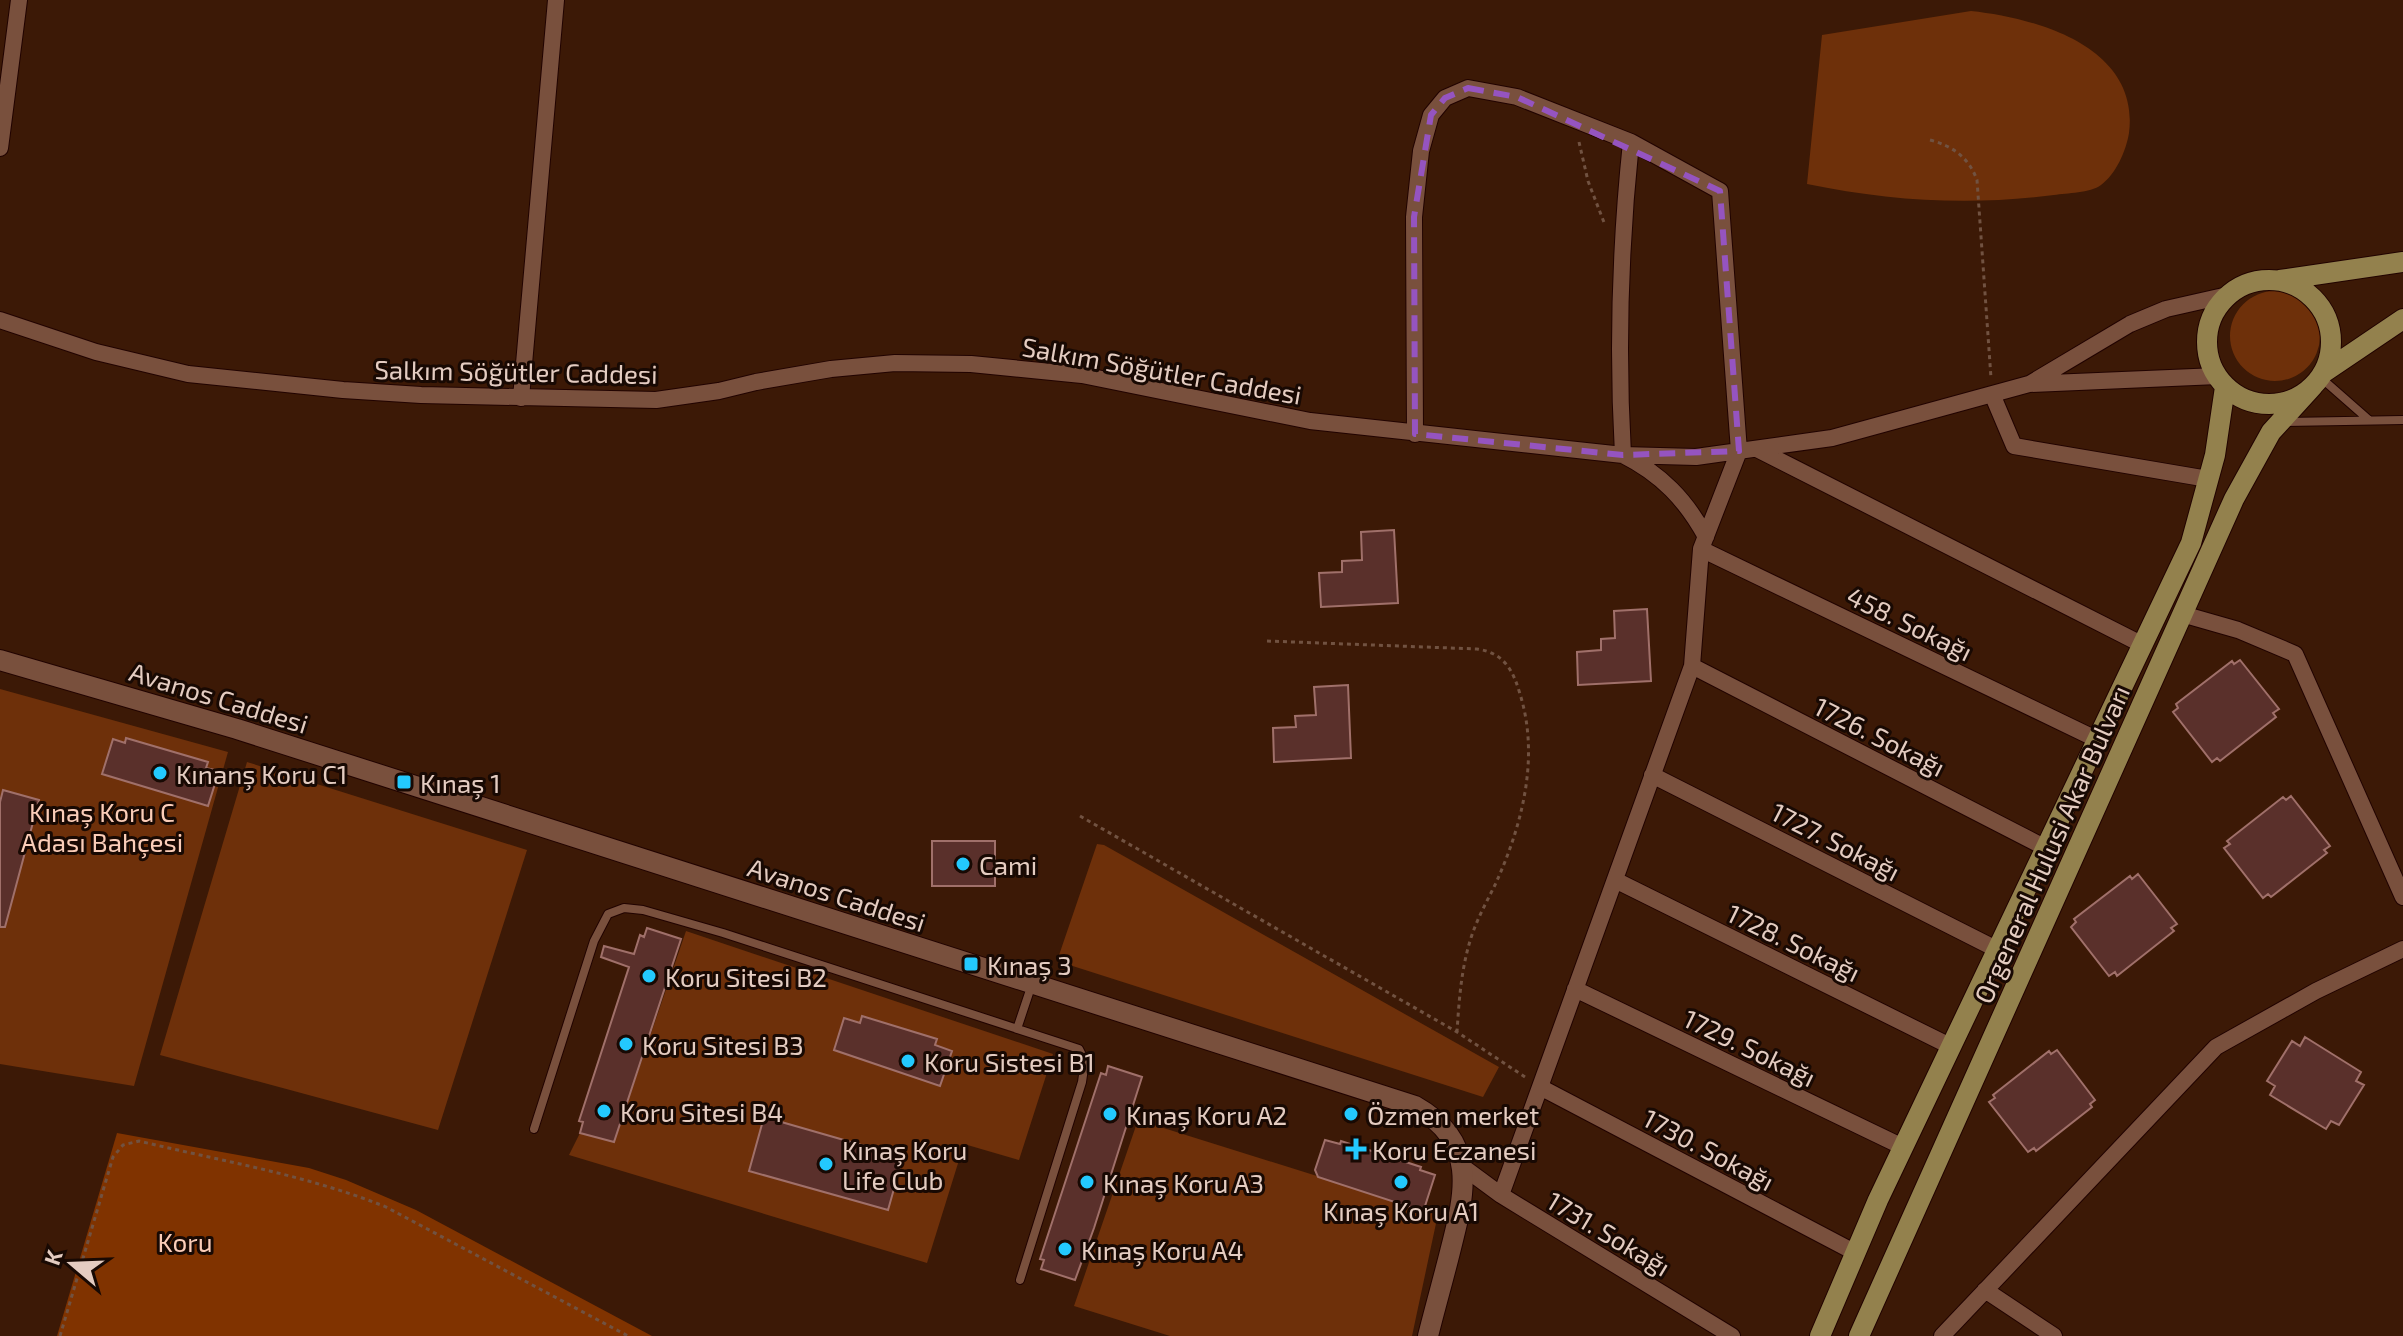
<svg xmlns="http://www.w3.org/2000/svg" width="2403" height="1336" viewBox="0 0 2403 1336" font-family="'Exo 2',sans-serif">
	<rect width="100%" height="100%" fill="#3c1906"/>
	<path fill="#6e300a" d="M1971,11C2037,18 2140,47 2129,133C2126,151 2116,174 2101,185C2090,193 2067,193 2054,195C1970,206 1889,201 1807,184L1822,35Z
		M2230 336a45 45 0 1 1 90 0a45 45 0 1 1-90 0Z
		M0,689L228,752L134,1086L0,1064Z
		M247,762L527,850L438,1130L160,1055Z
		M1097,844L1104,845L1499,1067L1483,1097L1057,961Z
		M686,931L1053,1054L1019,1160L964,1144L927,1263L569,1155L580,1133L614,1142Z
		M1138,1120L1438,1214L1412,1336H1170L1074,1306Z"/>
	<path fill="#803300" d="M117,1133L309,1168L346,1180L416,1210L652,1336H57Z"/>
	<path fill="#5a302b" stroke="#a0706a" stroke-width="2" d="M1394,530L1398,603L1321,607L1319,573L1342,572V561L1362,560L1361,532Z
		M1647,609L1651,681L1578,685L1577,652L1601,650V639L1615,638L1614,611Z
		M2240,660L2279,709L2273,713L2276,717L2220,761L2217,758L2212,762L2173,712L2178,708L2176,704L2232,661L2234,664Z
		M1348,685L1351,758L1274,762L1273,728L1296,727L1295,716L1316,715L1314,687Z
		M126,738L208,762L206,768L219,771L208,806L102,774L113,739L125,743Z
		M3,790L39,800L5,927H0V802Z
		M2291,796L2330,846L2324,850L2327,853L2271,897L2268,894L2263,898L2224,848L2230,844L2227,841L2283,797L2286,800Z
		M932,841H995V886H932Z
		M2138,874L2177,924L2171,928L2174,931L2117,976L2115,972L2109,976L2071,927L2076,922L2074,919L2130,876L2132,879Z
		M647,928L681,939L614,1142L580,1133L583,1122L579,1121L629,967L601,957L604,946L634,954L640,935L644,937Z
		M862,1016L937,1039L935,1045L952,1051L940,1086L834,1050L844,1018L860,1023Z
		M2305,1037L2361,1072L2356,1081L2364,1085L2339,1125L2331,1121L2326,1129L2270,1095L2275,1086L2267,1081L2292,1041L2300,1046Z
		M2057,1050L2095,1100L2090,1104L2092,1107L2036,1151L2034,1148L2028,1152L1989,1102L1995,1098L1993,1095L2049,1051L2051,1054Z
		M1108,1066L1142,1077L1094,1228L1075,1280L1041,1269L1044,1260L1040,1259L1101,1073L1106,1075Z
		M764,1117L903,1157L888,1210L749,1171Z
		M1325,1140L1340,1144L1341,1141L1421,1167L1420,1170L1435,1175L1425,1206L1419,1210L1318,1177L1315,1170Z"/>
	<g fill="none" stroke-linecap="round" stroke-linejoin="round">
		<defs>
			<path id="lane" d="M2320,377L2369,420
				M2284,422L2403,420
				M1017,1029L1032,984
				M534,1129L594,941L608,914L624,908L643,910L723,933L1079,1049L1085,1061L1082,1082L1020,1280"/>
			<path id="street" d="M1631,142C1620,247 1617,350 1623,455C1661,474 1686,500 1706,537
				M0,148L19,0
				M0,320L96,352L188,374L343,390L421,395L656,400L719,391L756,382L831,369L895,363L971,364L1082,375L1310,421L1623,455L1696,457L1832,438L2029,384L2218,376
				M2031,383L2130,324L2166,309L2228,295
				M1992,394L2014,446L2208,479
				M521,398L556,0
				M1415,434L1414,217L1421,151L1431,115L1445,98L1468,88L1517,97L1631,142L1720,191L1739,451L1701,549L1692,666L1501,1195
				M1757,449L2143,645
				M1701,549L2098,740
				M2182,614L2238,630L2295,654L2403,897
				M1692,666L2046,848
				M1652,775L1998,950
				M1615,880L1952,1047
				M1575,989L1903,1147
				M1540,1087L1856,1253
				M1463,1167L1501,1195L1732,1336
				M1985,1290L2054,1336
				M1942,1336L2216,1047L2316,991L2403,949"/>
			<path id="secondary" d="M0,660L237,729L1415,1106C1479,1142 1465,1193 1450,1252C1443,1280 1435,1308 1428,1336"/>
			<path id="primary" d="M2280,280L2403,262
				M2207 342a62 62 0 1 1 124 0a62 62 0 1 1-124 0Z
				M2323,373L2403,319
				M1820,1336L1878,1200L2191,543L2215,455L2225,387
				M1859,1336L2234,499L2271,432L2313,386"/>
		</defs>
		<use href="#lane" stroke="#210300" stroke-width="10"/>
		<use href="#street" stroke="#210300" stroke-width="18"/>
		<use href="#secondary" stroke="#210300" stroke-width="22"/>
		<use href="#primary" stroke="#210300" stroke-width="22"/>
		<path stroke="#715241" stroke-width="3" stroke-dasharray="4 4" stroke-linecap="butt" d="M1930,140C1953,146 1969,158 1977,180L1991,378
			M1579,142L1588,181L1605,225
			M1267,641L1477,649C1504,653 1513,670 1520,694C1540,758 1522,826 1495,885C1486,903 1476,921 1470,941C1461,971 1459,1001 1457,1032
			M1080,816L1457,1032L1525,1077
			M60,1336L113,1157L123,1145L139,1141C221,1161 307,1175 386,1207L628,1336"/>
		<use href="#lane" stroke="#79503d" stroke-width="8"/>
		<use href="#street" stroke="#79503d" stroke-width="16"/>
		<use href="#secondary" stroke="#79503d" stroke-width="20"/>
		<use href="#primary" stroke="#93814d" stroke-width="20"/>
	</g>
	<path fill="none" stroke="#9554c0" stroke-width="6" stroke-dasharray="16 10" stroke-linejoin="round" d="M1468,88L1517,97L1720,191L1739,451L1623,455L1415,434L1414,217L1431,115L1445,98Z"/>
	<g fill="#23c9fe" stroke="#180903" stroke-width="3">
		<circle cx="160" cy="773" r="8"/>
		<rect x="396" y="774" width="16" height="16" rx="4"/>
		<circle cx="963" cy="864" r="8"/>
		<rect x="963" y="956" width="16" height="16" rx="4"/>
		<circle cx="649" cy="976" r="8"/>
		<circle cx="626" cy="1044" r="8"/>
		<circle cx="908" cy="1061" r="8"/>
		<circle cx="604" cy="1111" r="8"/>
		<circle cx="1110" cy="1114" r="8"/>
		<circle cx="1351" cy="1114" r="8"/>
		<path d="M1352 1137h8v8h8v8h-8v8h-8v-8h-8v-8h8z"/>
		<circle cx="826" cy="1164" r="8"/>
		<circle cx="1087" cy="1182" r="8"/>
		<circle cx="1401" cy="1182" r="8"/>
		<circle cx="1065" cy="1249" r="8"/>
	</g>
	<g text-anchor="middle" dominant-baseline="central" stroke-width="6" stroke-linejoin="round" paint-order="stroke">
		<g font-size="26" fill="#e4ccc1" stroke="#180903">
			<text transform="translate(1162 370) rotate(10)">Salkım Söğütler Caddesi</text>
			<text transform="translate(516 371) rotate(1)">Salkım Söğütler Caddesi</text>
			<text transform="translate(1910 623) rotate(26)">458. Sokağı</text>
			<text transform="translate(219 697) rotate(17)">Avanos Caddesi</text>
			<text transform="translate(1880 736) rotate(27)">1726. Sokağı</text>
			<text transform="translate(1836 841) rotate(27)">1727. Sokağı</text>
			<text transform="translate(2051 844) rotate(-66)">Orgeneral Hulusi Akar Bulvarı</text>
			<text transform="translate(837 894) rotate(18)">Avanos Caddesi</text>
			<text transform="translate(1794 942) rotate(26)">1728. Sokağı</text>
			<text transform="translate(1750 1047) rotate(26)">1729. Sokağı</text>
			<text transform="translate(1709 1149) rotate(28)">1730. Sokağı</text>
			<text transform="translate(1609 1233) rotate(31)">1731. Sokağı</text>
		</g>
		<g font-size="26" fill="#e4ccc1" stroke="#180903" text-anchor="start">
			<text x="176" y="773">Kınanş Koru C1</text>
			<text x="420" y="782">Kınaş 1</text>
			<text x="979" y="864">Cami</text>
			<text x="987" y="964">Kınaş 3</text>
			<text x="665" y="976">Koru Sitesi B2</text>
			<text x="642" y="1044">Koru Sitesi B3</text>
			<text x="924" y="1061">Koru Sistesi B1</text>
			<text x="620" y="1111">Koru Sitesi B4</text>
			<text x="1126" y="1114">Kınaş Koru A2</text>
			<text x="1367" y="1114">Özmen merket</text>
			<text x="842" y="1149">Kınaş Koru<tspan x="842" dy="30">Life Club</tspan></text>
			<text x="1372" y="1149">Koru Eczanesi</text>
			<text x="1103" y="1182">Kınaş Koru A3</text>
			<text x="1401" y="1210" text-anchor="middle">Kınaş Koru A1</text>
			<text x="1081" y="1249">Kınaş Koru A4</text>
		</g>
		<g font-size="26" fill="#fbcdb8" stroke="#180903">
			<text x="102" y="811">Kınaş Koru C<tspan x="102" dy="30">Adası Bahçesi</tspan></text>
			<text x="185" y="1241">Koru</text>
		</g>
	</g>
	<g transform="translate(72 1264) rotate(289)" stroke="#180903" stroke-width="6" paint-order="stroke">
	<path d="M0-6L14 30L0 20L-14 30Z" fill="#e4ccc1"/>
	<text y="-12" font-size="22" font-weight="bold" text-anchor="middle" fill="#e4ccc1">K</text>
	</g>
</svg>
